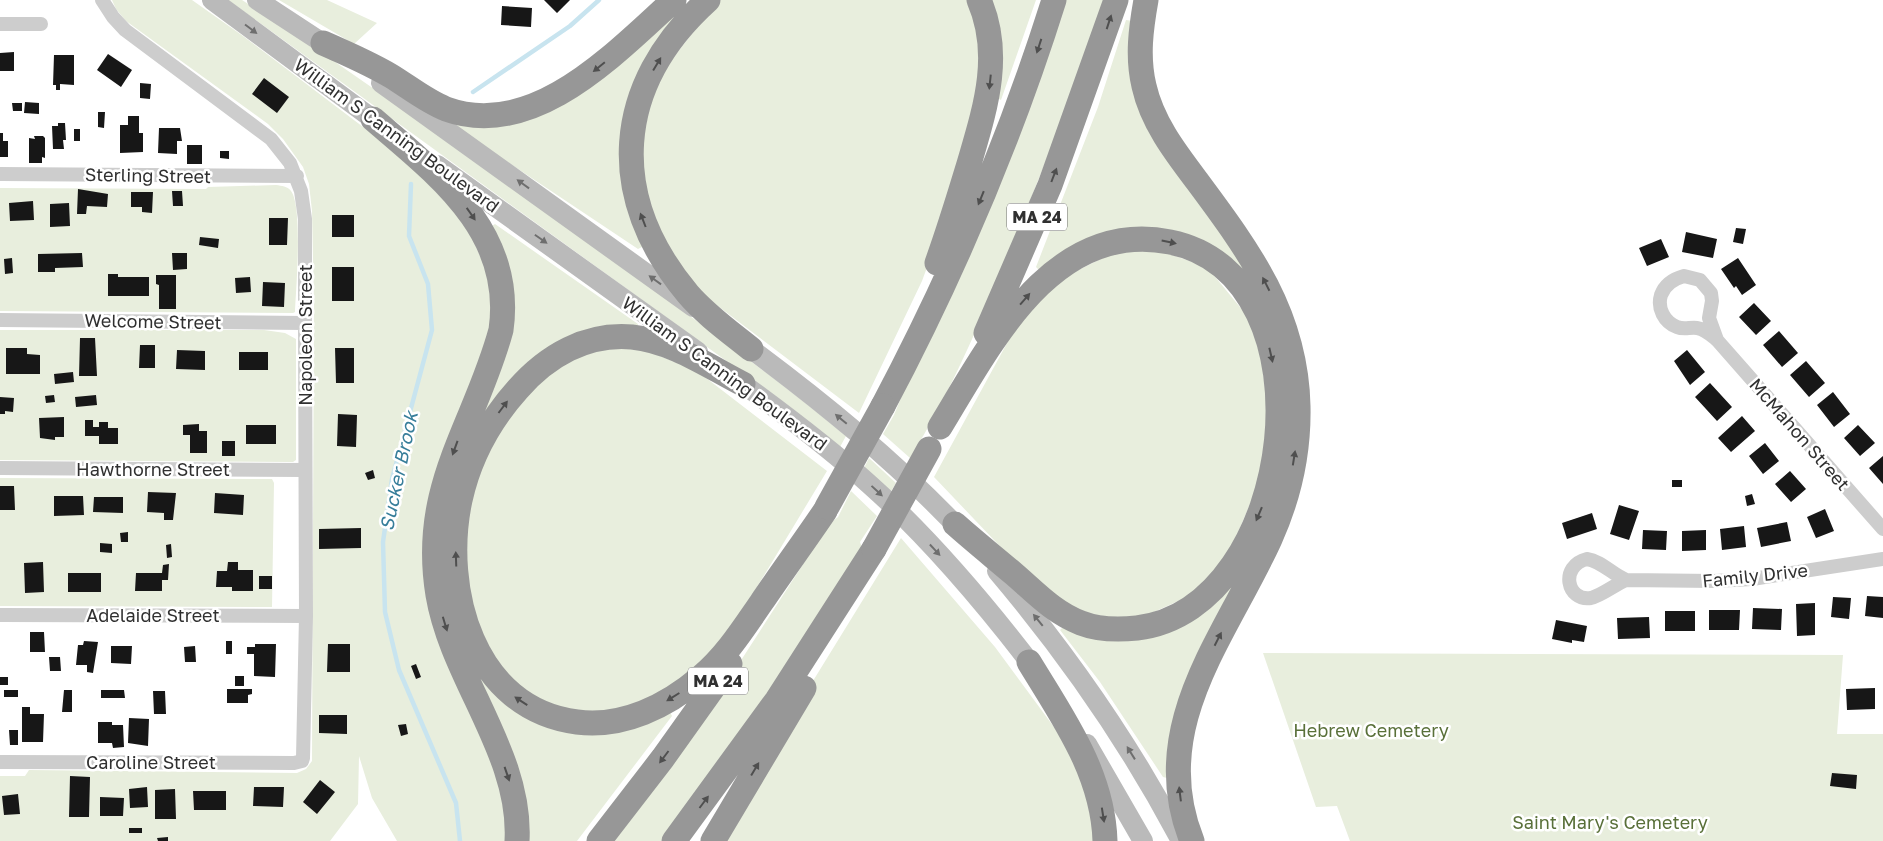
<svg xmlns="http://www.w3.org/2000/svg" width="1883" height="841" viewBox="0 0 1883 841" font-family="'Golos Text',sans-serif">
	<rect width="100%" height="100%" fill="#fff"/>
	<path fill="#e8eedd" d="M112,0H192L243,36L404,158L466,224L492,283V332L437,471L502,785L508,841H397L372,798L359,756L358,804L330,841H0V776H25L29,770L297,773L306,769L312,761L314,303L312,211L309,184L303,167L283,139L268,124L126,21L116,9Z
		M228,0H242C351,70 456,147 561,223C657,292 755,361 846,436L840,447L743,373Z
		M279,0H327L377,23L354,44Z
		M684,0L688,6L640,75L644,246L638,249L455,127L457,120L492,123Z
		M718,0H969L978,25L979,86L939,235L922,281L859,413L710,300L689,278L664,246L637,165L656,80Z
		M986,0H1036L1001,100L995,97Z
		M1064,0H1105C1078,81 1047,159 1015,238C984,313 953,389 910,458L883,434L894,415Z
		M1126,20L1133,21L1131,54L1258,283L1251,287L1188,239L1040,271L1036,267L1098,107Z
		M276,185C282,186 287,186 291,191C303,207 296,289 295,312L293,313L0,311V188L206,189L208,187Z
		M495,224L638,324L636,331L594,332L474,438L501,356L489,228Z
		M1155,249L1207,267L1249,318L1262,362L1268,417L1258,485L1231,549L1196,593L1134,621L1072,611L1013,560L934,477L1018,323L1060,279L1117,251Z
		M0,330H264L285,333L296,339V460L293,462L0,460Z
		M635,346L697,371L827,471L728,635L691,674L630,710L569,714L514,688L472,619L463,537L466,511L489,443L545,373L591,349Z
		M869,458L896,483L890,493L864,468Z
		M0,478L272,479L274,483L272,607L0,606Z
		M851,491L877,516L860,542L862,548L794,658L707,782L661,841H610L716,699L829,524L838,517Z
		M901,538L995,647L1062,738L1084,782L1096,841H721L808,689Z
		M1246,569L1167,778L1163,777L1100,682L1060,630L1065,625L1113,637Z
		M1263,653L1843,655L1837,734H1883V841H1350L1337,806L1316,807Z
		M475,664L535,719L669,710L672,716L577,841H524Z"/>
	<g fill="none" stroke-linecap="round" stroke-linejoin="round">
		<path stroke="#c8e4ef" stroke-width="4.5" d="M473,92L570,26L599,0
			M411,184L409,236L428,284L432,330L392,479L383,542L385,612L399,670L456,803L460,841"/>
	</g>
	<path fill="#171717" d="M544,0H570L557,13Z
		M502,6L532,8L531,27L501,25Z
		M14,52V71H0V53Z
		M108,54L132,70L121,87L97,70Z
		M54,55H74V85L60,84V90H56V85H53Z
		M264,78L289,97L277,113L252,94Z
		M140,83L151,84L150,99L140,98Z
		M25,102L39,103V114L24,113Z
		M12,103H22V111H13Z
		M98,112H105L104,128L98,127Z
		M128,116H139V133H143V152L120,153V125H128Z
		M58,123H65L66,140H63L64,149H53L52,126H58Z
		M159,128H180L182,141H177V154L158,153Z
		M74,129H80V141H74Z
		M0,133H3V141H8V157H0Z
		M34,136H43L45,138V158L42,157V163H29V138L35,139Z
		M187,145H202V164H187Z
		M220,151H229V159L220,158Z
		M78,189L108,194L107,207L87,206L86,214H77Z
		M172,191H182L183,206H173Z
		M131,192H153L152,213L142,212V207H131Z
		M33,201L34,220L10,221L9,203Z
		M69,203L70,226L50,227V204Z
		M332,215H354V237H332Z
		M269,218H288L287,245H269Z
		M1736,228L1746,229L1743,244L1733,242Z
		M1686,232L1717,239L1713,258L1682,252Z
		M200,237L219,239L218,248L199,245Z
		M1661,239L1669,257L1647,266L1639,248Z
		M82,253L83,267L55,268V272H38V254Z
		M172,253H187V269L173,270Z
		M12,258L13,273L5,274L4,259Z
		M1738,258L1756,285L1742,295L1736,286L1734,288L1721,269Z
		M332,267H354V301H332Z
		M108,274H118V277H149V296H108Z
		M156,275H176V309H159V285L156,284Z
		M250,277L251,292L236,293L235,278Z
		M263,282L285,283L284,307L262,306Z
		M1754,303L1771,321L1756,335L1739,317Z
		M1779,331L1798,353L1782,367L1763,345Z
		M80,338H95L97,376H79Z
		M140,345H155V368H139Z
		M6,348H27V354L40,355V374H6Z
		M335,348H354V383H336Z
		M177,350L205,351V370L176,369Z
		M1687,350L1705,372L1690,385L1674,361Z
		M239,352H268V370H239Z
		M1806,361L1825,383L1809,397L1790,375Z
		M73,372L74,382L55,384L54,374Z
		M1710,383L1732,407L1717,421L1695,397Z
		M1833,392L1850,414L1834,427L1817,405Z
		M54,395L55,402L46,403L45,396Z
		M96,395L97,405L76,407L75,397Z
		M0,397L14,398L13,412L5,411V414H0Z
		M338,414L357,415L356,447L337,446Z
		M1742,416L1755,431L1731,452L1718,438Z
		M64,417V437H55V440L40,438L39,418Z
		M85,420H93V427H99V422H108V428H118V444H99V436H85Z
		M199,424V431H207V453H190V435H183V425Z
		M246,425H276V444H246Z
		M1858,425L1875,443L1860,456L1844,438Z
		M222,441H235V456H222Z
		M1765,443L1779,461L1763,474L1749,456Z
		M1883,456V484L1869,468Z
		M373,470L375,478L368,480L365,473Z
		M1790,471L1806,489L1791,502L1775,484Z
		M1672,480H1682V487H1672Z
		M0,486H14L15,510H0Z
		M148,492L176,493L173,520H164V513L147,512Z
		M215,493L244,495L243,515L214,513Z
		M1752,494L1755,504L1747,506L1745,496Z
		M54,496H83L84,515L54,516Z
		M94,497H123V513L93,512Z
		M1619,505L1639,511L1629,540L1610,534Z
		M1825,509L1834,531L1816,538L1807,517Z
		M1592,513L1597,529L1567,539L1562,523Z
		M1787,522L1791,541L1761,547L1757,528Z
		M1744,526L1746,547L1722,550L1720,529Z
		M361,528V548L319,549V529Z
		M1643,530L1667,531L1666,550L1642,549Z
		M1706,530V550L1682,551V531Z
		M128,532V542H121L120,533Z
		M100,543L112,544V553L100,552Z
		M171,544L172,557L167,558L166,545Z
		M43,562L44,592L25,593L24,563Z
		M228,562H238V570H253V591H232V587H216L217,571H227Z
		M169,564L168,580H162V591H135L136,573H162L163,565Z
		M68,573H101V592H68Z
		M259,576H272V589H259Z
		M1867,596L1883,597V618L1865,616Z
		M1833,597L1851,598L1849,619L1831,617Z
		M1815,603V635L1797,636L1796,604Z
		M1753,608L1782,609L1781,630L1752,629Z
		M1709,610H1740L1739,630H1709Z
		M1665,611H1695V631H1665Z
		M1649,617L1650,638L1618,639L1617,618Z
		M1556,620L1587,626L1584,642L1572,640V643L1552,639Z
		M30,632H44L45,652H30Z
		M84,641L98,642L93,673L87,672V665H76L78,645H83Z
		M226,641H232V654H226Z
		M255,644H276L275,677L254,676V654H247V647H255Z
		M328,644H350V672H327Z
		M111,646H132L131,664L111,663Z
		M195,646L196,662H185L184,647Z
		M49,657H60L61,671H50Z
		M416,664L421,677L416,679L411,666Z
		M235,676H244V686H235Z
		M0,677H8V685H0Z
		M1875,688V709L1847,710L1846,689Z
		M227,689H252V694L248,695V703H227Z
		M4,690H18V697H4Z
		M64,690H72V712H62Z
		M101,690H124L125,698H101Z
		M153,691H165L166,714H154Z
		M22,707H30V714H44L43,742H22Z
		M319,715H347V734L319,733Z
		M129,718L149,719L148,746L128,743Z
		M98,722H112V725H123L124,747L113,748L112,743H98Z
		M406,724L408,734L401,736L398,725Z
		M9,730H18V745H10Z
		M1832,773L1857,775L1856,789L1830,786Z
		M70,776L90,777L89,817H69Z
		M320,780L335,792L317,814L303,802Z
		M147,787L148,807L130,808L129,789Z
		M254,787H284L283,807L253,806Z
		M175,789L176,819H155V790Z
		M193,791H226V810H194Z
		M18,794L20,814L4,815L2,796Z
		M100,797L124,798L123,816H100Z
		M129,828H142V833H129Z
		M168,837V841H158L157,838Z"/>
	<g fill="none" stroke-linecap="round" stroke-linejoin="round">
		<path stroke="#cdcdcd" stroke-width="14" d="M0,24H41
			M0,174L297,176
			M1684,276L1700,280L1711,293L1712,301L1709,318L1717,340C1711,335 1705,329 1697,328C1690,327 1684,330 1677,327C1664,322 1657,308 1661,295C1665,284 1673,279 1684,276Z
			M0,320L305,323
			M1717,340L1883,529
			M0,468L305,470
			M1587,559C1601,561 1612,574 1626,580C1616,584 1601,596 1591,598C1567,602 1559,566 1587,559Z
			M1626,580L1714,581L1752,579L1883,559
			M0,615L306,616
			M0,762L294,763L302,761L303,758L306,616L305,323V219L301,191L290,163L271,139L125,30L113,17L102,0"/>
		<path stroke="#bababa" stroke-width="20" d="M212,0L385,128
			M257,0L335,51
			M381,83L693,307
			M437,165L698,352
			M739,340C819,399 897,462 965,535
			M732,376C779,410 826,445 869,484C932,540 987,606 1038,673
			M997,571C1068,655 1130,744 1181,841
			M1087,744L1143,841"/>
		<path stroke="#979797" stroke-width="25" d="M708,0C613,86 606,196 688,294C706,315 730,332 751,349
			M1146,0C1141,28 1137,57 1144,86C1152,122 1175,152 1197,181C1249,251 1296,314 1298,406C1299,452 1289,497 1270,539C1226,636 1146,727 1192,841
			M323,43C346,53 369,63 391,76C409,87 426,101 446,109C534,141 616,52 674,0
			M373,119C438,175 515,232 501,330C475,426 420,486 438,595C452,679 522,754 517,841
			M937,263C949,230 959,197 969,164C985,109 1003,55 979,0
			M986,333L1050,185L1116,0
			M743,384C708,366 672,341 632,337C586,333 547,356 518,389C490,420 469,459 460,500C441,589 473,709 577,722C623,728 667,706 701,677C726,656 743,629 761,603C782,572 804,542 825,511
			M883,406C952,276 1010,140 1054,0
			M940,427C990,345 1053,218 1170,242C1338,276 1297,609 1137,628C1118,630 1099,630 1081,623C1054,613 1035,592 1014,574C994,557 974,541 955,524
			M1029,662C1063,718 1103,773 1105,841
			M599,841L663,758L730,664
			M674,841L777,700L874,549
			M713,841L804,688"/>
		<path stroke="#979797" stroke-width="25" d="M827,507L883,406
			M874,549L929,449"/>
	</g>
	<defs><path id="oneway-solid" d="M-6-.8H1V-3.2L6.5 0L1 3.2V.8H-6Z" transform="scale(1.25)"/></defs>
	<g fill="#4f4f4f">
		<use href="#oneway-solid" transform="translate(1109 22) rotate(-72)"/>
		<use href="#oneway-solid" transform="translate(1039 46) rotate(108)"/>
		<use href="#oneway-solid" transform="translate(657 64) rotate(-59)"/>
		<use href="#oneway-solid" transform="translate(599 67) rotate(141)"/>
		<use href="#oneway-solid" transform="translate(990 82) rotate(96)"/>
		<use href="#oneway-solid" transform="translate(1054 175) rotate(-69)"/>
		<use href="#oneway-solid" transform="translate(981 198) rotate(112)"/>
		<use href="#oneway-solid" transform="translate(471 214) rotate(55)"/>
		<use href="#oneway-solid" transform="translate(643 220) rotate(-111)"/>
		<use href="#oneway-solid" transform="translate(1169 242) rotate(12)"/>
		<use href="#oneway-solid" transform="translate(1266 284) rotate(-117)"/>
		<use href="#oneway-solid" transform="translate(1025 299) rotate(-49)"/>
		<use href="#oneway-solid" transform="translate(1271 355) rotate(77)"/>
		<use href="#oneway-solid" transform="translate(503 407) rotate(-53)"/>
		<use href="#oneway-solid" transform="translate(455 448) rotate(110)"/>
		<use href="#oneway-solid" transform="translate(1294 458) rotate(-81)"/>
		<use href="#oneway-solid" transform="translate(1259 514) rotate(113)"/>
		<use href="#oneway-solid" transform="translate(456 559) rotate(-92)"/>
		<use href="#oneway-solid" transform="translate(445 624) rotate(73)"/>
		<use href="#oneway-solid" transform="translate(1218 639) rotate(-63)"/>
		<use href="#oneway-solid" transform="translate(673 697) rotate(148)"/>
		<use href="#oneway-solid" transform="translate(521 701) rotate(-147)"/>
		<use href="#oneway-solid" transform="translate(664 757) rotate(127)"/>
		<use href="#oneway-solid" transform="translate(755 769) rotate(-59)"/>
		<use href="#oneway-solid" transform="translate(507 774) rotate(71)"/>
		<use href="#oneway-solid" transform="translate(1180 794) rotate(-97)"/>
		<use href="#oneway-solid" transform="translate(704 802) rotate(-53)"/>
		<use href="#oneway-solid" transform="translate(1103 815) rotate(81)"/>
	</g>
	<g fill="#6e6e6e">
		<use href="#oneway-solid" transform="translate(251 29) rotate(37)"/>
		<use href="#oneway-solid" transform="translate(523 184) rotate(-144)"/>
		<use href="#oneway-solid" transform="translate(541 239) rotate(35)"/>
		<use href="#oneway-solid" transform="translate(655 280) rotate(-144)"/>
		<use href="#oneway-solid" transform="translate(841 419) rotate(-140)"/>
		<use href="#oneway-solid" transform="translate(877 491) rotate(43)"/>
		<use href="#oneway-solid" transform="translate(935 550) rotate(47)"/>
		<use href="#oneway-solid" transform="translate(1038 620) rotate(-129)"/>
		<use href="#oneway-solid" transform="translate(1131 753) rotate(-122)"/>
	</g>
	<g text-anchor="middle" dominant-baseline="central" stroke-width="5" stroke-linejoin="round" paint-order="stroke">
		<g fill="#fff" stroke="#6e6e6e" stroke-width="1">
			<rect x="1007" y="203.5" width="60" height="27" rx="4"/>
			<rect x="688" y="667.5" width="60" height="27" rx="4"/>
		</g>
		<g font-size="16" font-weight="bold" fill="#303030">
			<text x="1037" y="217">MA 24</text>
			<text x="718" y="681">MA 24</text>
		</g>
		<g font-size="18" fill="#303030" stroke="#fff">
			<text transform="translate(397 135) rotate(36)">William S Canning Boulevard</text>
			<text transform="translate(148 175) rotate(1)">Sterling Street</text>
			<text transform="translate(153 321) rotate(1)">Welcome Street</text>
			<text transform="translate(305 335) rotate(-90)">Napoleon Street</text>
			<text transform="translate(725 373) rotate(36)">William S Canning Boulevard</text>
			<text transform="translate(1800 434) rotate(49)">McMahon Street</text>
			<text x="153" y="469">Hawthorne Street</text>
			<text transform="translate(1755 575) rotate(-6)">Family Drive</text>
			<text x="153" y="615">Adelaide Street</text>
			<text x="151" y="762">Caroline Street</text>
		</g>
		<g font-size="18" fill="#597039" stroke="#fff">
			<text x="1371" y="730">Hebrew Cemetery</text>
			<text x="1610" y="822">Saint Mary's Cemetery</text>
		</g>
		<g font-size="19" font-style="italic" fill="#377e9a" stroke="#fff">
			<text transform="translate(398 471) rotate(-78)">Sucker Brook</text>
		</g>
	</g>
</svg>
